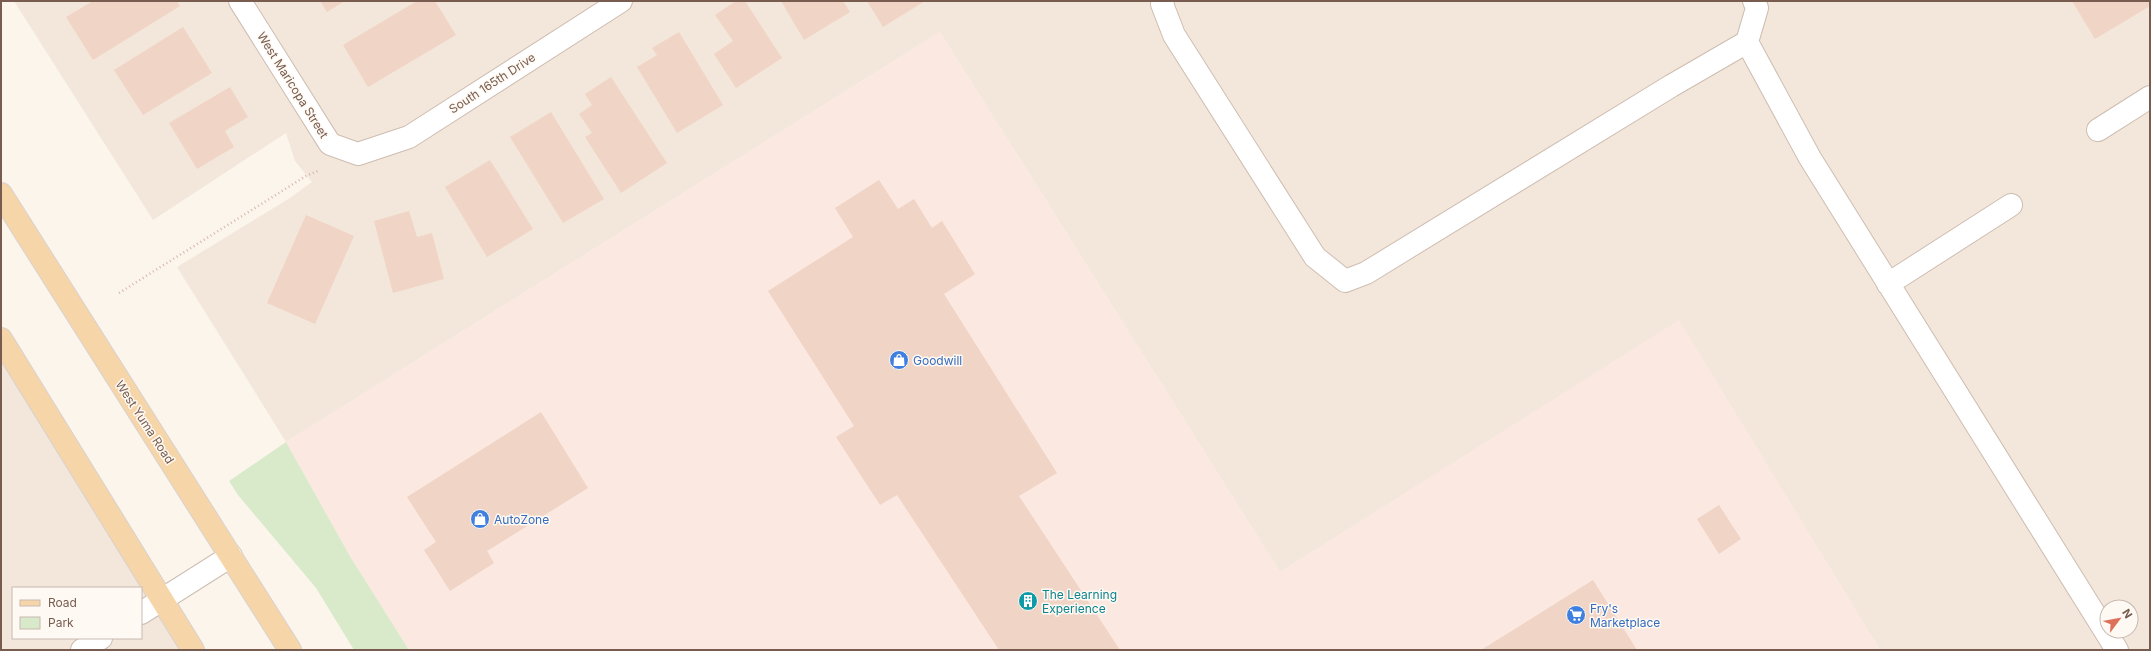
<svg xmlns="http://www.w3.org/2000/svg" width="2151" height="651" viewBox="0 0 2151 651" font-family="Inter,sans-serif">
	<rect width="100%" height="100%" fill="#fcf5ec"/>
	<path fill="#f3e7db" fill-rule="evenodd" d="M14,1H2150V650H1880L1679,321L1280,572L940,32L286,442L177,267L290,198L312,182L295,161L286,133L153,220ZM2107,607H2131V631H2107Z
		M1,328L143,550L199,650H1ZM13,588H141V638H13Z"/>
	<path fill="#fbe8e1" d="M940,32L1280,572L1679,320L1880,650H409L351,558L286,442Z"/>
	<path fill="#d9eacb" d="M286,442L351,558L409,650H354L316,588L238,495L229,481Z"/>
	<path fill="#f0d4c5" d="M93,1H177L180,6L93,60L66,17Z
		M320,1H345L327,12Z
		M417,1H435L456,35L368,87L343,45Z
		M736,1H745L782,58L736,88L714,54L733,41L715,15Z
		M781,1H843L850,12L804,40Z
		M867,1H925L883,27Z
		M2072,1H2150V6L2095,39Z
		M183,27L212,73L143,115L114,70Z
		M679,32L723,105L677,133L637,67L657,55L652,48Z
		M611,77L667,163L621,193L585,137L592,133L579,114L592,105L585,94Z
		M230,87L248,117L225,131L234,147L197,169L169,123Z
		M551,112L604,199L563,223L510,137Z
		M490,160L533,229L487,257L445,187Z
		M879,180L898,209L914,199L932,228L942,221L975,274L944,294L1057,473L1019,496L1120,650H999L897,495L880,505L836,437L854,426L768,291L853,237L835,208Z
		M409,211L417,237L432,233L444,279L393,293L374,221Z
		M306,215L354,236L315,324L267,303Z
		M541,412L588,488L487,551L494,563L450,591L424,550L436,542L407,497Z
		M1719,505L1741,539L1719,554L1697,519Z
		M1593,580L1637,650H1481Z"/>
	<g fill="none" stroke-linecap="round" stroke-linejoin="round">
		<defs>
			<path id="minor" d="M240,1L330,144L358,154L409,137L621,1
				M1163,1L1162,4L1174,35L1315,257L1345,281L1366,273L1671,86L1747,42L1757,8L1754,1
				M1747,42L1810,158L2117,650
				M2098,130L2150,97
				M1888,284L2011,205
				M141,613L231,556
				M82,650L101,638"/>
			<path id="major" d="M1,194L290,650
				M1,339L193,650"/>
		</defs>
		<use href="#minor" stroke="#cebdb1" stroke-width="24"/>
		<use href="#major" stroke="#d9d1ce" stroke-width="24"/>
		<path stroke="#d5b7a8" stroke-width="2.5" stroke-dasharray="1 3" stroke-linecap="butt" d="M119,293L306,176L320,170"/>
		<use href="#minor" stroke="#fff" stroke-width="22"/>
		<use href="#major" stroke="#f6d6a9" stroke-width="22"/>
	</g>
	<defs>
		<symbol id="shop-disc" viewBox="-11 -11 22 22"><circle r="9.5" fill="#3f7fe0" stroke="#fef9f3"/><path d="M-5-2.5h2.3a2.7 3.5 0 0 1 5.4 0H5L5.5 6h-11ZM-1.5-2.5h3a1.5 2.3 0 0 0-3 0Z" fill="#fff"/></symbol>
		<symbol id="building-disc" viewBox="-11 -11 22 22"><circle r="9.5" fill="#0f9aa8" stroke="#fef9f3"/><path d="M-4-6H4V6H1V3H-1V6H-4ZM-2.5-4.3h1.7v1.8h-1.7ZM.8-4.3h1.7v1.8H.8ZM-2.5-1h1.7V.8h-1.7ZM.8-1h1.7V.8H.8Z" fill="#fff"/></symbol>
		<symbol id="supermarket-disc" viewBox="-11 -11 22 22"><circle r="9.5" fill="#3f7fe0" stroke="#fef9f3"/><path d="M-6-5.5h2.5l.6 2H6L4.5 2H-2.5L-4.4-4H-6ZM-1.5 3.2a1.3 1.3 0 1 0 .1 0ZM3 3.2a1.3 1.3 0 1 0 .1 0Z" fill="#fff"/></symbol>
	</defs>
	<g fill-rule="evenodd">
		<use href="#shop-disc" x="888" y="349" width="22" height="22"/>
		<use href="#shop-disc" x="469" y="508" width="22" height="22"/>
		<use href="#building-disc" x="1017" y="590" width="22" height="22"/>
		<use href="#supermarket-disc" x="1565" y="604" width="22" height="22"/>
	</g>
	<g text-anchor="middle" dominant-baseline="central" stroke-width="3" stroke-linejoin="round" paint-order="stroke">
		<g font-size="12" fill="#775c4f" stroke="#fef9f3">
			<text transform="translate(492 83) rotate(-33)">South 165th Drive</text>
			<text transform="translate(293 85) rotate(58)">West Maricopa Street</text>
			<text transform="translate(145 422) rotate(57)">West Yuma Road</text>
		</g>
		<g font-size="12" fill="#366cbe" stroke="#fef9f3" text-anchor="start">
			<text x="913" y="360">Goodwill</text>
			<text x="494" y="519">AutoZone</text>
			<text x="1590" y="608">Fry's<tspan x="1590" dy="14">Marketplace</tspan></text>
		</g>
		<g font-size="12" fill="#0d838f" stroke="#fef9f3" text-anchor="start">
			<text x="1042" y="594">The Learning<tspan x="1042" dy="14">Experience</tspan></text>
		</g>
	</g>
	<rect width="2151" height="651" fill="none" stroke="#775c4f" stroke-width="4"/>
	<rect x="12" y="587" width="130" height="52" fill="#fef9f3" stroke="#c8bab1"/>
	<rect x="20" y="600" width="20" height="6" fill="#f6d6a9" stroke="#c8bab1"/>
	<text x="48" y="607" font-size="12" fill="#775c4f">Road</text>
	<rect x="20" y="617" width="20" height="12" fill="#d9eacb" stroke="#c8bab1"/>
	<text x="48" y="627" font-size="12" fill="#775c4f">Park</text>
	<g transform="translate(2119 619) rotate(58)"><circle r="19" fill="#fef9f3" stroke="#c8bab1"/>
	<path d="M0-3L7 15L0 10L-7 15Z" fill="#de715a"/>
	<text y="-6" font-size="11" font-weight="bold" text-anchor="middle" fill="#775c4f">N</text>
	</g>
</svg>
